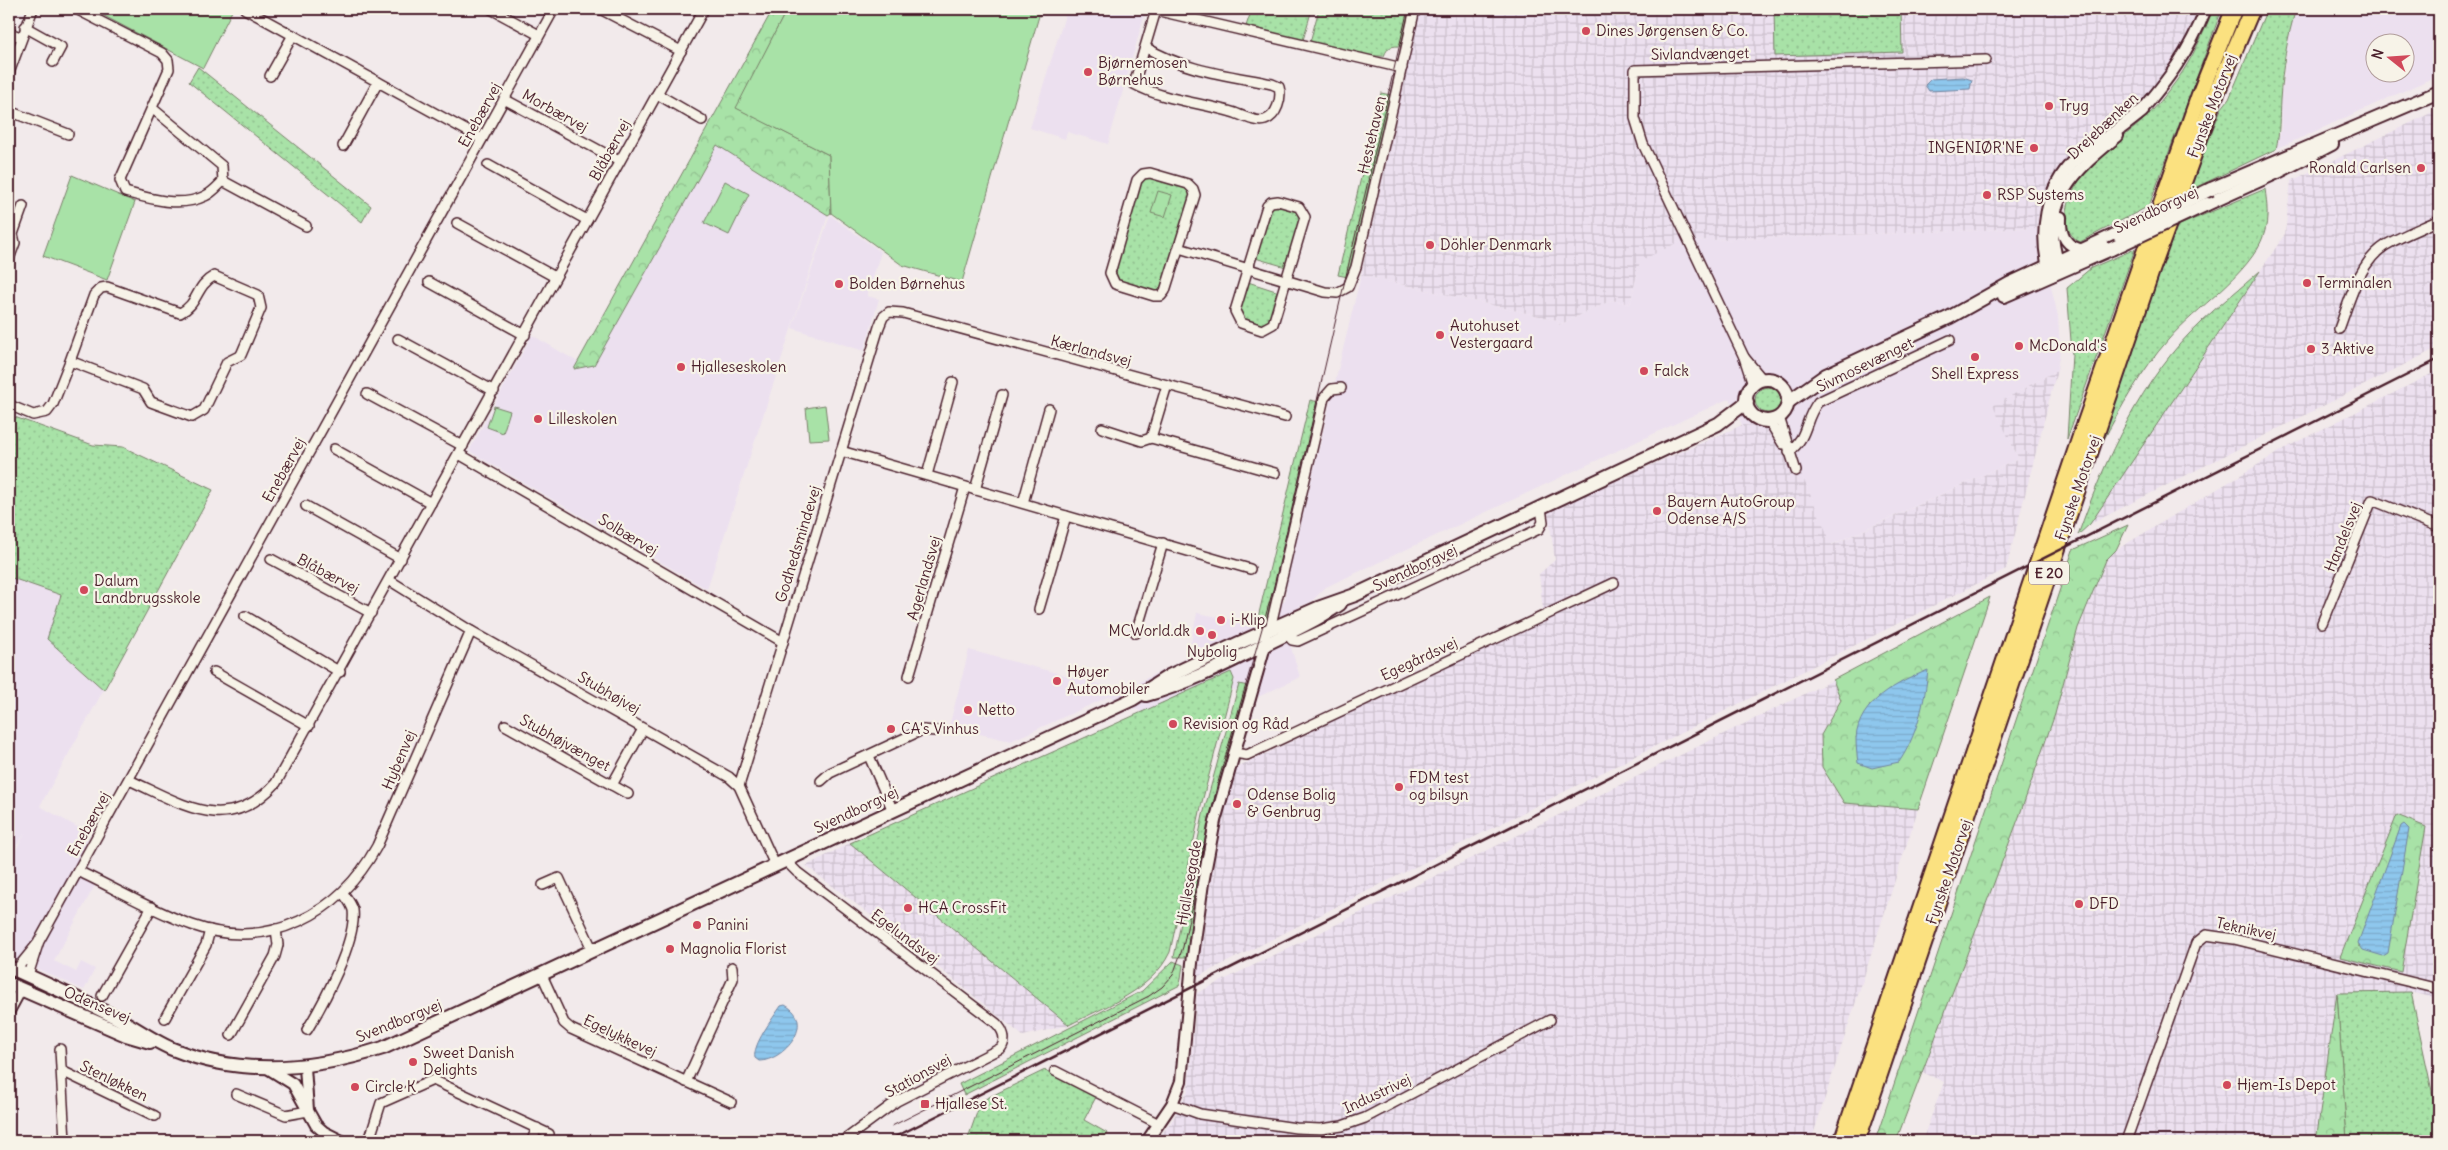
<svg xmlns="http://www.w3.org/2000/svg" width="2448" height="1150" viewBox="0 0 2448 1150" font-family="Delius,sans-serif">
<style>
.built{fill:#ece0ef;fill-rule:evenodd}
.industrial{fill:url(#industrial-grid)}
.grass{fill:url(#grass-dots);stroke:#798069}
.forest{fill:url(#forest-crowns);stroke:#798069;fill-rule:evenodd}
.green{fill:#a8e2a7;stroke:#798069}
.water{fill:url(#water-rules);stroke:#73849f}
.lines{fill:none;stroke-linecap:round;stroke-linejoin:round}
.minor-casing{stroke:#4a1f2b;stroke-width:12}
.tertiary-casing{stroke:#4a1f2b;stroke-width:14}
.secondary-casing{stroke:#4a1f2b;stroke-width:16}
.motorway-casing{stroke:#4a1f2b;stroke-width:19}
.minor{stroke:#f7f3e8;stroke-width:9}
.tertiary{stroke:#f7f3e8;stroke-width:10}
.secondary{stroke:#f7f3e8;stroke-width:12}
.motorway{stroke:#fbe180;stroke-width:15}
.tram{stroke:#4a1f2b;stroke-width:1}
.rail{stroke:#4a1f2b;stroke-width:2.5}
.secondary-bridge-casing{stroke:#4a1f2b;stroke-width:16;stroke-linecap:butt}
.secondary-bridge{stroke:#f7f3e8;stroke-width:12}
.poi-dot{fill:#d1495b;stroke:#f7f3e8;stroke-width:2}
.labels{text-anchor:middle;stroke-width:4.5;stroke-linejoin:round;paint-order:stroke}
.shield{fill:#f7f3e8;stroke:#7e5f64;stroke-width:1}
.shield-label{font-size:14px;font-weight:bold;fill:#4a1f2b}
.poi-label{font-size:15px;fill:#4a1f2b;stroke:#f7f3e8;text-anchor:start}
.street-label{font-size:15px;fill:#4a1f2b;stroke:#f7f3e8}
</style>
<defs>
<pattern id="industrial-grid" width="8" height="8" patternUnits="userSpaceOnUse" patternTransform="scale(1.25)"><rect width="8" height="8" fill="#ece0ef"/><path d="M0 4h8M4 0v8" fill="none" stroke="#ccc0cd"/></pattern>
<pattern id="grass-dots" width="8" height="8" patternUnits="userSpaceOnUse" patternTransform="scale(1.25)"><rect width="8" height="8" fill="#a8e2a7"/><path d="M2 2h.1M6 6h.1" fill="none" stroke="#92c190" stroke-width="1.8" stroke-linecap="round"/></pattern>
<pattern id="forest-crowns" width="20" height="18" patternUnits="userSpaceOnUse" patternTransform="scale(1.25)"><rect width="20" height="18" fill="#a8e2a7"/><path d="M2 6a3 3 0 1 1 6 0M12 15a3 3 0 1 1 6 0" fill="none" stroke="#92c190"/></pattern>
<pattern id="water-rules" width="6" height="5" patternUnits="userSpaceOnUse" patternTransform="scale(1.25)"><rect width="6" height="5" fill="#8ec7ed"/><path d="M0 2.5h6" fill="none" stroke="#7caacb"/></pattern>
</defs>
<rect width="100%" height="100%" fill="#f2eaeb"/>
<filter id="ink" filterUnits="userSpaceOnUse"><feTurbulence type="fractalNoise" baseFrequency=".02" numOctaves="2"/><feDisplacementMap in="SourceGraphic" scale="10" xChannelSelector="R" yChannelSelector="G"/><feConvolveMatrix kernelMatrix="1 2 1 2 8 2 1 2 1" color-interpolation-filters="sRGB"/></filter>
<g filter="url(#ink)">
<g class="built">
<path d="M1067,9h44l33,7 -36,128 -41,-12 -2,7 -35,-11z"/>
<path d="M2296,9h143v66l-163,74 5,-21 -1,-28 10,-71zM2376,42h30v30h-30z"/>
<path d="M717,144l111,71 -121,374 -238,-138 63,-116 46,27 -4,7 20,-5z"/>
<path d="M830,215l51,37 -14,44 12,3 -15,52 -72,-23z"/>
<path d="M2037,228l21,88 2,34 -3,20 -63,36 25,53 -188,86 -50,-118 -39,-2 -12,-27 -404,189 -15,15 -12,5 -10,34 11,36 -42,20 -27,-8 -15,61 -106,-54 -99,45 -62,-14 20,-77 153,40 66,-32 9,-45 54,10 34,-22 2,-21 74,-305 196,45 2,5 53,-25 18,4 10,-44 41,-19z"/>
<path d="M9,415l84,30 30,2 90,43 -173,316 48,27 -7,44 14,8 -41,76 22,11 5,-10 14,7 -11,21 -75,-34v-93l16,-30 -16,24z"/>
</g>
<g class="industrial">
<path d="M1420,9h781l-10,25 -26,45 -57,55 -45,29 -23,42 -3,23 -356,13 -41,20 -10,43 -18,-4 -53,25 -2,-5 -196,-45z"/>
<path d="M2439,109v238l-349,177 195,-290 6,-53z"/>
<path d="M2057,370l-51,199 -809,408 16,-111 18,-87 8,-12 305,-149 -5,-44 16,-14 -7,-49 194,-86 39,2 51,118 187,-86 -26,-53z"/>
<path d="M2439,370v629l-28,-7 -74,1 -21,148h-394l22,-59 -22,-10 97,-255 36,-103 23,-86 28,-68 10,-10 173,-104z"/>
<path d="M1833,680l8,19 -20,36 1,32 22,35 74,7 -107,332h-654l16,-22 15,-29 9,-97z"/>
<path d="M850,843l219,182 -46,11 -106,-86 -111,-84z"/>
</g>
<g class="grass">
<path d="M1252,9h60l-9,31 -57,-14z"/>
<path d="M1319,9h92l-9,37c-10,0 -14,0 -18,10h-11l-63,-14z"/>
<path d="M1774,9h127l1,43 -127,4z"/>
<path d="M2213,9h9l-73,197 -69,36c-29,-16 -5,-61 12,-79 14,-16 34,-27 50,-42 13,-12 24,-26 35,-41 15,-21 27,-47 36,-71z"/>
<path d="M2267,9h29c-9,28 -14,61 -16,91 -1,18 0,31 -4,49l-88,42 33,-82 8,-10z"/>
<path d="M198,67l173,139 -9,16 -173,-140z"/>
<path d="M1381,93l10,2 -43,182 -10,-2z"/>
<path d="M1148,177l39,11 4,8 -14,44 -5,6 1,8 -11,34 -3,4 -41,-11 -5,-7 29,-94z"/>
<path d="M2265,189c2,15 4,30 -1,45 -13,40 -69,74 -96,106 -27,31 -47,67 -66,103l73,-216z"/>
<path d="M1277,205l21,6 3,7 -15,49 -31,-9 16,-50z"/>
<path d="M2135,249l-68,190 5,-85 -5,-66 24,-20z"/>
<path d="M2260,271l-170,253 -12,11c27,-76 64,-158 124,-214 18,-17 39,-33 58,-50z"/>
<path d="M1248,282l31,10 -9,29 -7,4 -21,-7 -3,-6z"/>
<circle cx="1768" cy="400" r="13"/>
<path d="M1310,400l9,2 -48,210 -4,8 -12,10z"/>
<path d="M9,415l84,30 30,2 90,43 -109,200 -57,-51 14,-44 -52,-18z"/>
<path d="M1231,672l3,7 -32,123 -32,150c-18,39 -65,54 -101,73l-219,-182z"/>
<path d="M1239,684l9,2 -35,128 -26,141 -1,2h-12l29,-142z"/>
<path d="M1173,961l10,4 -3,20 -216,110 -5,-11 183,-93z"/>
<path d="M2411,992l28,132v17h-92l-10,-148z"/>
<path d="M1045,1070l51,27 -12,23 23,13 -5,8h-135l14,-40z"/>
</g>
<g class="forest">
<path d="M773,9h14l-50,99 92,47 2,58 -3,2 -111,-70 -123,220 -20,4z"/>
<path d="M2128,525l-12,25 -10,10 -28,68 -23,86 -36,103 -123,324h-21l198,-591z"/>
<path d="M1990,597l-72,212 -74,-6 -22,-36 -1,-32 20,-35 -8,-20zM1902,682l-3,80 -43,-24 14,-33z"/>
<path d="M2397,815l29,12 -25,145 -61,-15zM2404,825l-45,122v-4l42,-116z"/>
<path d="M2337,993l10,148h-31z"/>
</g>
<g class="green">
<path d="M91,9h142l-30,59z"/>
<path d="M787,9h254l-79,273 -60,-17 -71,-52 -2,-58 -93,-47z"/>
<path d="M72,175l63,27 -28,78 -64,-24z"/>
<path d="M725,181l24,13 -20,41 -25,-12z"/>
<path d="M1158,191l14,4 -7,22 -14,-4z"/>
<path d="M825,405l4,34 -20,1 -3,-32z"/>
<path d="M494,406l16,5 -7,22 -16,-6z"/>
</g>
<g class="water">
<path d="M1963,77l9,3 -2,9 -41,2 -4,-6 6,-6z"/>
<path d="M1928,670c-3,31 -11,66 -29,92l-27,6 -14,-5c-1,-8 -2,-16 -2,-24 2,-38 42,-56 72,-69z"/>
<path d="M2404,824l5,5 -21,124 -5,3 -20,-6 -5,-7 43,-117z"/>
<path d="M785,1005c32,17 -1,56 -26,56l-4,-3c-3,-13 18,-40 26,-52z"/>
</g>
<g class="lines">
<g class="minor-casing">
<g id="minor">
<path d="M76,9l86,44 6,7 1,9 -49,111 5,12c25,7 56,16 80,4 7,-3 13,-10 18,-15l-1,-15 -70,-58"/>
<path d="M245,9l237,130"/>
<path d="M491,9l48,26"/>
<path d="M600,9l81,42"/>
<path d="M1151,9l251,59"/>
<path d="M25,27l36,20 -8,15"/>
<path d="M9,33l12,4"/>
<path d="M1145,47c40,24 82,28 127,37l7,3c3,11 -2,29 -14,33 -8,3 -22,-4 -30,-7 -32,-10 -72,-13 -101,-29l22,-74"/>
<path d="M9,73l24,-64"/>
<path d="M270,76l23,-41"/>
<path d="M657,94l45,26"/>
<path d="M504,99l115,62"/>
<path d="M9,111l59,23"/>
<path d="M343,146l35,-64"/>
<path d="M488,165l99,55"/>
<path d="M1150,173l38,11 5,5 2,6 -30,96 -4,5h-7l-39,-12 -5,-11 27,-93 6,-6z"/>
<path d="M223,181l83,45"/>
<path d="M1278,201l21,6 6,10 -32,107 -11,6 -21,-7 -6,-12 32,-105 4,-4z"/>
<path d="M457,223l98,54"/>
<path d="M1179,248l146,44 12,1 11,-6 8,-20 59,-258"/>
<path d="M9,259l6,-16 -2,-9 10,-28"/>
<path d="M429,282l96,53"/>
<path d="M2339,329c11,-29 20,-67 47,-84 17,-10 36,-17 53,-25"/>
<path d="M398,339l96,52"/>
<path d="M1744,357l19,23"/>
<path d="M1167,385l-16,53 124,35"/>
<path d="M1753,385l-9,-28 -101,-213 -8,-26v-48l351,-10"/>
<path d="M367,394l96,52"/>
<path d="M9,405l24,10 14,-3 6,-8 17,-43 73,28 8,13 41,15 12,-7 23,-48 14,-7 20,-47 -3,-13 -44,-19c-19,10 -15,28 -34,37l-73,-26 -6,1 -7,7 -24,66"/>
<path d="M1779,417l17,54"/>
<path d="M1769,421l14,23"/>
<path d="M1102,428l40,13 9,-3"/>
<path d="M334,449l97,54"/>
<path d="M841,451l409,118"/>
<path d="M1789,452c21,-18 14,-30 29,-50l132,-62"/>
<path d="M459,454l324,188"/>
<path d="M927,475l26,-93"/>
<path d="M975,490l27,-95"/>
<path d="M1023,503l26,-94"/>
<path d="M306,506l95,53"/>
<path d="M271,559l100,54"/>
<path d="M389,580l82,51 258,146 10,9 36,79"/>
<path d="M1039,609l27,-93"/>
<path d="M245,616l95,56"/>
<path d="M2322,623l50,-123 67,27"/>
<path d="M1270,629l54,-231 8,-9 9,-1"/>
<path d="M1136,633l27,-90"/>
<path d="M1287,634l5,6 6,1 241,-112 4,-7 -2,-14"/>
<path d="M214,672l95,54"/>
<path d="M909,676l56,-189"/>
<path d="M505,725l123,69"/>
<path d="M1234,753l13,2 367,-172"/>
<path d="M869,756l24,55"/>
<path d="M129,780c54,24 98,57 147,3l428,-774"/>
<path d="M821,781l9,-8 92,-43 14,1"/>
<path d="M612,785l31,-56"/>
<path d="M739,786l140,-459 4,-10 6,-5 14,1 382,104"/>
<path d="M785,860l12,12 199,151c7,7 11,16 5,25l-104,53 -54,40"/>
<path d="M78,871c38,18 75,40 114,54 76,27 148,-11 185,-79l94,-215"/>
<path d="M543,885l16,-7 34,73"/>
<path d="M16,970l22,-27 516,-934"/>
<path d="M28,975l10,-31"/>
<path d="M542,975l22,48 7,6 160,73"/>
<path d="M102,996l50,-89"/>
<path d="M165,1018l41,-73 4,-15"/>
<path d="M307,1030c16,-26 50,-90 46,-120 -2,-7 -6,-11 -10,-17"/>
<path d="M231,1035l44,-79 3,-11 -2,-16"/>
<path d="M60,1049l5,92"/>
<path d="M62,1071l93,45"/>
<path d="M1055,1071l104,53"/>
<path d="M686,1082l47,-103 -1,-12"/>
<path d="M236,1094l50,21 22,-4"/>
<path d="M1172,1104l28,10 96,14 25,1 21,-3 23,-8 185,-98"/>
<path d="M532,1140l5,-12"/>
<path d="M369,1141l12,-38 52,-23 116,54"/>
<path d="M2126,1141l70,-198 10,-8 28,4 205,50"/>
</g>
</g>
<g class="tertiary-casing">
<g id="tertiary">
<path d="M2138,115c30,-35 51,-63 68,-106"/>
<path d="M2061,217c-1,18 4,30 23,33"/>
<path d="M2056,266l2,-5c-19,-59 19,-92 60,-125"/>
<path d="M9,1011l12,-22"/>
<path d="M305,1067l3,43"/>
<path d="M269,1069l24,15 23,41 8,7 18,9"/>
<path d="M1147,1141l25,-37 9,-23 11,-118 11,-80 12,-62 52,-182"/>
</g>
</g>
<g class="secondary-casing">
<g id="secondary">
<path d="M2211,189l228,-97"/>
<path d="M2207,204l73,-33 52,-27"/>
<path d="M2051,275c-12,-41 -6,-86 26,-117 10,-10 23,-16 35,-24 10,-7 20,-15 30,-23"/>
<path d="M2004,296l107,-47"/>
<circle cx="1767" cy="400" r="21"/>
<path d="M1788,402l38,-27 124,-58 59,-33 108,-50"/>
<path d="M1146,695c39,-11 74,-28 110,-46 29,-14 58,-27 84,-45"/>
<path d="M9,967c35,16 71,32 106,50 20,10 39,25 60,33 68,27 139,20 208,-2l750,-349 36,-23 70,-33 79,-35 37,-13 363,-171 29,-22"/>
<path d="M9,984l117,51 24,7"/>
</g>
</g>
<g class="motorway-casing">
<g id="motorway">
<path d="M1842,1141l239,-706 118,-339 35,-87"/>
<path d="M1857,1141l295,-872 61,-168 39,-92"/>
</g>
</g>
<use href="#minor" class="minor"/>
<use href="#tertiary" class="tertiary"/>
<use href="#secondary" class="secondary"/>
<use href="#motorway" class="motorway"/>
<path class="tram" d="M892,1126l257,-130 13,-9 11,-12 10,-28 34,-161 56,-196 135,-581"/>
<path class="rail" d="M887,1141l1552,-782"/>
<g class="secondary-bridge-casing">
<g id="secondary-bridge">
<path d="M2117,234l94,-45"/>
<path d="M2111,249l96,-45"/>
</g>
</g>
<use href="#secondary-bridge" class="secondary-bridge"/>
</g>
</g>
<g class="poi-dot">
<circle cx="1586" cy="31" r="5"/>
<circle cx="1088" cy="72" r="5"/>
<circle cx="2049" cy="106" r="5"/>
<circle cx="2034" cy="148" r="5"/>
<circle cx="2421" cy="168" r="5"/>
<circle cx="1987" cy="195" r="5"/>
<circle cx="1430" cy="245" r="5"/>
<circle cx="2307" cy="283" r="5"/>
<circle cx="839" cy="284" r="5"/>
<circle cx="1440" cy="335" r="5"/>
<circle cx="2019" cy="346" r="5"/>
<circle cx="2311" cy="349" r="5"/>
<circle cx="1975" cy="357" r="5"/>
<circle cx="681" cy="367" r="5"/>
<circle cx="1644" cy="371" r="5"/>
<circle cx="538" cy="419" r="5"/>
<circle cx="1657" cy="511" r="5"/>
<circle cx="84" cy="590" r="5"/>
<circle cx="1221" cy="620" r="5"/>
<circle cx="1200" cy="631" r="5"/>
<circle cx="1212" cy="635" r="5"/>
<circle cx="1057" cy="681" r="5"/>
<circle cx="968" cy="710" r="5"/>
<circle cx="1173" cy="724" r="5"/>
<circle cx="891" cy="729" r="5"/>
<circle cx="1399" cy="787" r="5"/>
<circle cx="1237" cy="804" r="5"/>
<circle cx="2079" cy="904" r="5"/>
<circle cx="908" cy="908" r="5"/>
<circle cx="697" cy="925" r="5"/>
<circle cx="670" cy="949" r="5"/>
<circle cx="413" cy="1062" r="5"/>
<circle cx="2227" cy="1085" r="5"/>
<circle cx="355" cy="1087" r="5"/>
<rect x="920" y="1099" width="10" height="10" rx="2.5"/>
</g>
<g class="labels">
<rect class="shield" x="2029" y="561.5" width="40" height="23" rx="4"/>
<g class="shield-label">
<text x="2049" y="578">E 20</text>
</g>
<g class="poi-label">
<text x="1596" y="36">Dines Jørgensen &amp; Co.</text>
<text x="1098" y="68">Bjørnemosen<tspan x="1098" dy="17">Børnehus</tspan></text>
<text x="2059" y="111">Tryg</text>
<text x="2024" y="153" text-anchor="end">INGENIØR'NE</text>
<text x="2411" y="173" text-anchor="end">Ronald Carlsen</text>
<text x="1997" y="200">RSP Systems</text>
<text x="1440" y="250">Döhler Denmark</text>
<text x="2317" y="288">Terminalen</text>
<text x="849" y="289">Bolden Børnehus</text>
<text x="1450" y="331">Autohuset<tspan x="1450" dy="17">Vestergaard</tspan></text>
<text x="2029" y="351">McDonald's</text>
<text x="2321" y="354">3 Aktive</text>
<text x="691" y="372">Hjalleseskolen</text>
<text x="1654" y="376">Falck</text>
<text x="1975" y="379" text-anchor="middle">Shell Express</text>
<text x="548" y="424">Lilleskolen</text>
<text x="1667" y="507">Bayern AutoGroup<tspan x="1667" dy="17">Odense A/S</tspan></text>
<text x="94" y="586">Dalum<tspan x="94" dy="17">Landbrugsskole</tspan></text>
<text x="1231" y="625">i-Klip</text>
<text x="1190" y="636" text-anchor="end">MCWorld.dk</text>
<text x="1212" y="657" text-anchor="middle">Nybolig</text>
<text x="1067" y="677">Høyer<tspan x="1067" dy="17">Automobiler</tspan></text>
<text x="978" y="715">Netto</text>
<text x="1183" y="729">Revision og Råd</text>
<text x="901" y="734">CA's Vinhus</text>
<text x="1409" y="783">FDM test<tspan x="1409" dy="17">og bilsyn</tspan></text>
<text x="1247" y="800">Odense Bolig<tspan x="1247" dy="17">&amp; Genbrug</tspan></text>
<text x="2089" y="909">DFD</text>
<text x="918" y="913">HCA CrossFit</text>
<text x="707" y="930">Panini</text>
<text x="680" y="954">Magnolia Florist</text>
<text x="423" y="1058">Sweet Danish<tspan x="423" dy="17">Delights</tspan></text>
<text x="2237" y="1090">Hjem-Is Depot</text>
<text x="365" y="1092">Circle K</text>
<text x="935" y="1109">Hjallese St.</text>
</g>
<g class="street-label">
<text transform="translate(1700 54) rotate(-1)" y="5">Sivlandvænget</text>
<text transform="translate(2212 106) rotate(-69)" y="5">Fynske Motorvej</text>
<text transform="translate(555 111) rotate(29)" y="5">Morbærvej</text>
<text transform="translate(480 115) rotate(-61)" y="5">Enebærvej</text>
<text transform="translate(2103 126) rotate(-43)" y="5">Drejebænken</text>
<text transform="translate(1372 135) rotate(-77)" y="5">Hestehaven</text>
<text transform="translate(610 150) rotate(-61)" y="5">Blåbærvej</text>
<text transform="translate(2156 210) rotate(-25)" y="5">Svendborgvej</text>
<text transform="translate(1091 351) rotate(15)" y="5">Kærlandsvej</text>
<text transform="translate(1865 365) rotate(-26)" y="5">Sivmosevænget</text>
<text transform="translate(284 470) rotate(-61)" y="5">Enebærvej</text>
<text transform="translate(2078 488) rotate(-71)" y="5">Fynske Motorvej</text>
<text transform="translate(628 535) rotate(31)" y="5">Solbærvej</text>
<text transform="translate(2343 537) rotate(-68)" y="5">Handelsvej</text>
<text transform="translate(798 544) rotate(-73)" y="5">Godhedsmindevej</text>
<text transform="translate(1415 568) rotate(-25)" y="5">Svendborgvej</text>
<text transform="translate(328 574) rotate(28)" y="5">Blåbærvej</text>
<text transform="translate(924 578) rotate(-74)" y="5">Agerlandsvej</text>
<text transform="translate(1419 659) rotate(-25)" y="5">Egegårdsvej</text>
<text transform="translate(609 693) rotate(30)" y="5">Stubhøjvej</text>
<text transform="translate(565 743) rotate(29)" y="5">Stubhøjvænget</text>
<text transform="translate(399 760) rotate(-67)" y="5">Hybenvej</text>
<text transform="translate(856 810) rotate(-25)" y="5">Svendborgvej</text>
<text transform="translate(89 824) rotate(-61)" y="5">Enebærvej</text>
<text transform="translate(1949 872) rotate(-71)" y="5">Fynske Motorvej</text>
<text transform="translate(1189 883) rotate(-80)" y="5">Hjallesegade</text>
<text transform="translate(2246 929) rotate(12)" y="5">Teknikvej</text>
<text transform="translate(905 937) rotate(37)" y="5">Egelundsvej</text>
<text transform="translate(97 1005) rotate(23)" y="5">Odensevej</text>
<text transform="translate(399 1021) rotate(-22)" y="5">Svendborgvej</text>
<text transform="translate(620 1036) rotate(25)" y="5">Egelykkevej</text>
<text transform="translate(918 1076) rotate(-29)" y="5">Stationsvej</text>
<text transform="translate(114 1081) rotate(26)" y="5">Stenløkken</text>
<text transform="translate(1377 1094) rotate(-25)" y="5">Industrivej</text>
</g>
</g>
<rect width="2448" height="1150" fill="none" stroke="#f7f3e8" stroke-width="30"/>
<rect x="15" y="15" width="2418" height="1120" fill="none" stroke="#4a1f2b" stroke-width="2" filter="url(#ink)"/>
<g transform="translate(2390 58) rotate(287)"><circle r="24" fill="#f7f3e8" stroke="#b29e9c"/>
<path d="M0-4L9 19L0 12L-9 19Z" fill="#d1495b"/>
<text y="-8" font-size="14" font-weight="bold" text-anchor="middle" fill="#4a1f2b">N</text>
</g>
</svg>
